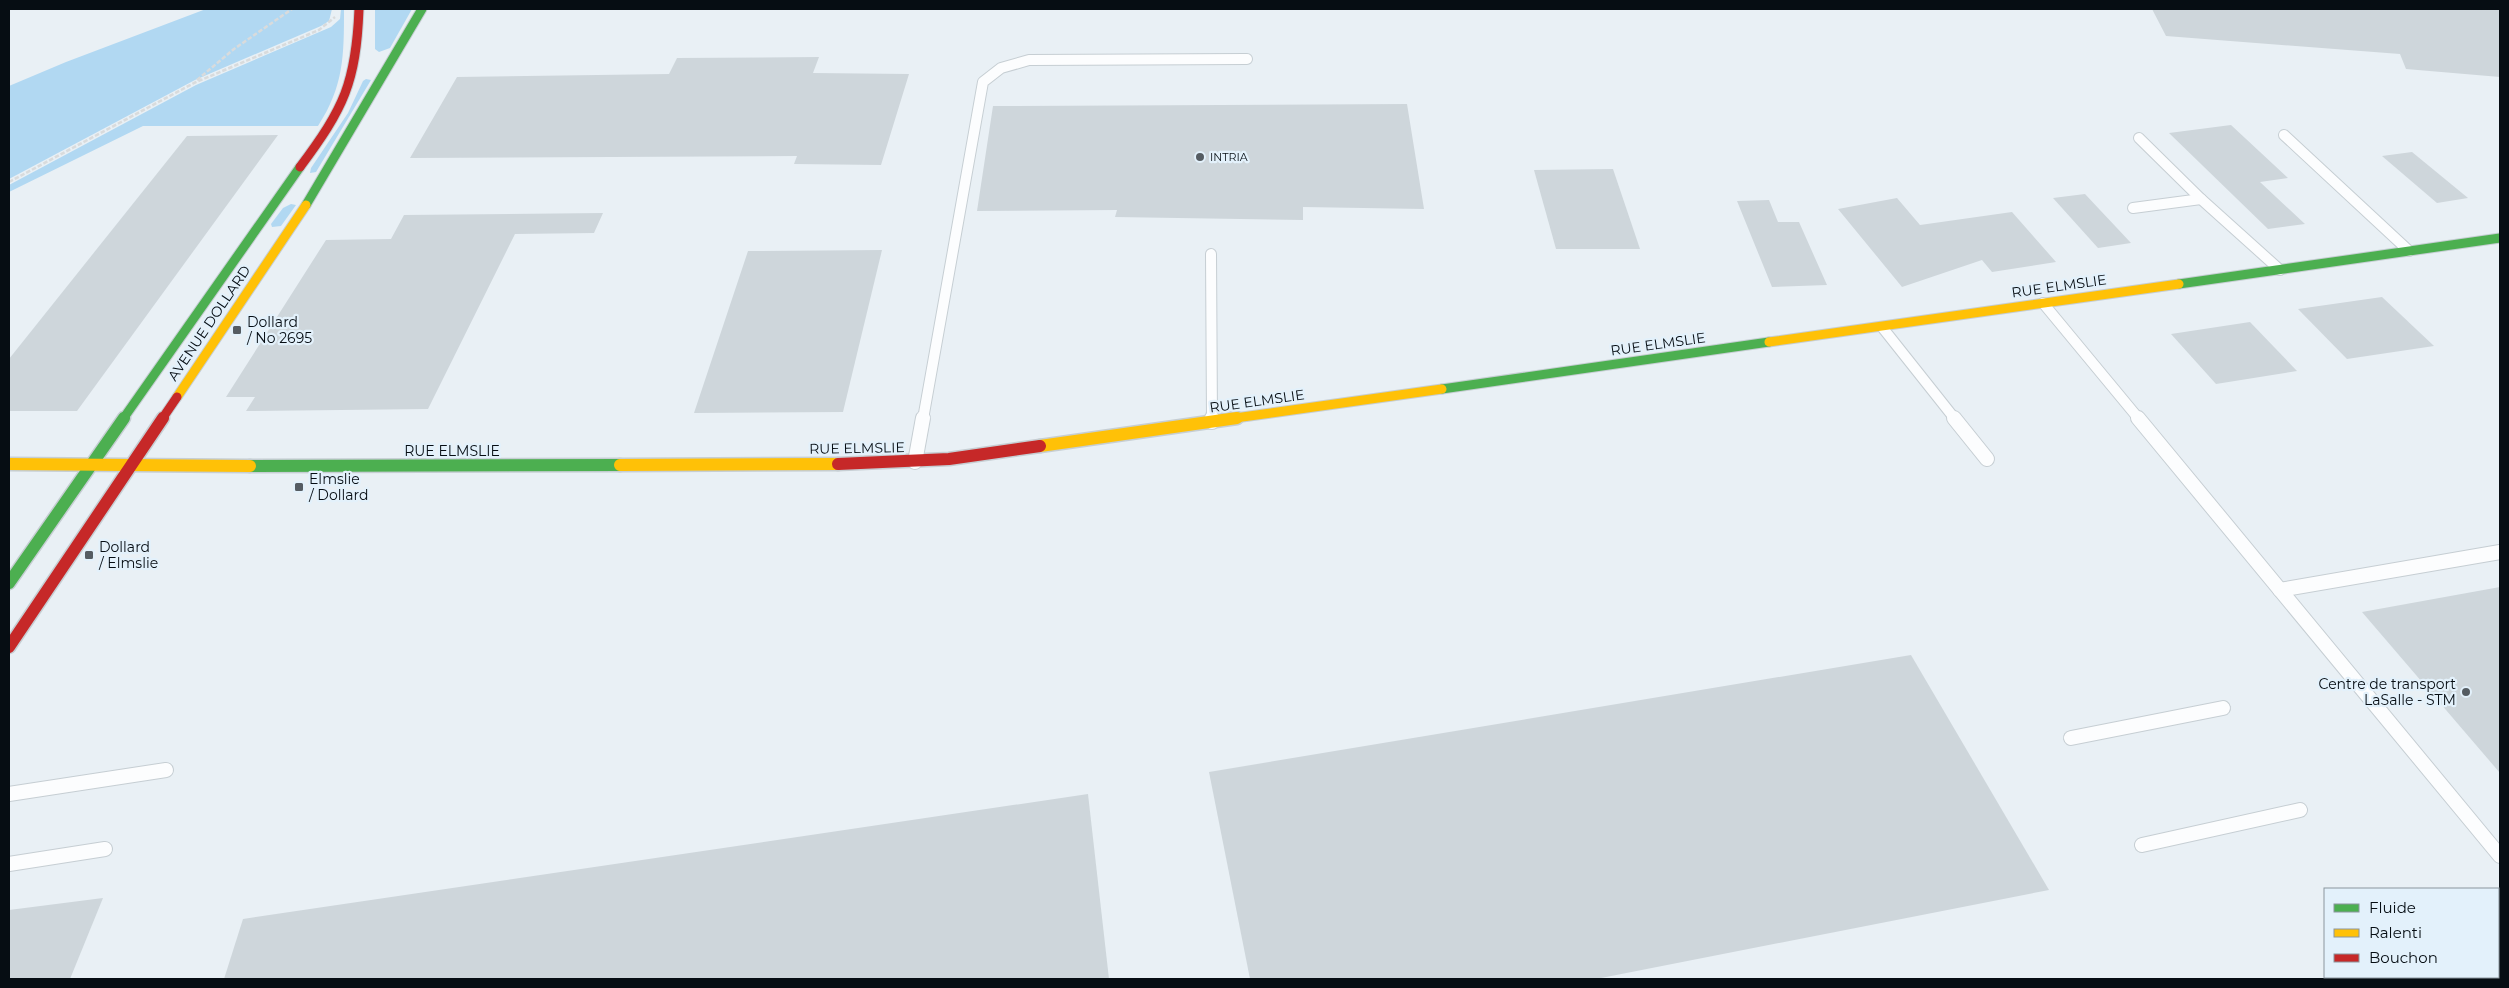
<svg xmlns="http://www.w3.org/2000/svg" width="2509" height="988" viewBox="0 0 2509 988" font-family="Montserrat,sans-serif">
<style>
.green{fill:#b1d8f2}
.building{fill:#ced6db}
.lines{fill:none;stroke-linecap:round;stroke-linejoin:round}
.lane-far1-casing{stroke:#c6ced3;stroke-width:12}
.lane-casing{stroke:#c6ced3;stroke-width:16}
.fast-far1-casing{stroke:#c6ced3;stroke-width:11}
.fast-casing{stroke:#c6ced3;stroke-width:15}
.slow-far1-casing{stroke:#c6ced3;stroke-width:11}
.slow-casing{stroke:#c6ced3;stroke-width:15}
.jam-far1-casing{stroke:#c6ced3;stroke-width:11}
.jam-casing{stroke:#c6ced3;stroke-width:15}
.path{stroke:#d9dbdc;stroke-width:2.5;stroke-dasharray:4.5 2;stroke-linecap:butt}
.lane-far1{stroke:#fcfdfe;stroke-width:10}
.lane{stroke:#fcfdfe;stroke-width:14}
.fast-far1{stroke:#4caf50;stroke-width:9}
.fast{stroke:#4caf50;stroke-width:12}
.slow-far1{stroke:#ffc107;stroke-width:9}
.slow{stroke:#ffc107;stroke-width:12}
.jam-far1{stroke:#c62828;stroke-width:9}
.jam{stroke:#c62828;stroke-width:12}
.poi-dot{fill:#555c62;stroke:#e3f1fb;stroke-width:2}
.labels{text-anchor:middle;stroke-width:4.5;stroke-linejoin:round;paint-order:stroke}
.far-poi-label{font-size:11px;fill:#060d13;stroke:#e3f1fb;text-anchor:start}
.street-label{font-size:14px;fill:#060d13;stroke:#e3f1fb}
.poi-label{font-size:14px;fill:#060d13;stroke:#e3f1fb;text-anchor:start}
</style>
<rect width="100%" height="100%" fill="#e9f0f5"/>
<g class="green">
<path d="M206,9h126l-3,12 -8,5 -126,54 -186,99v-93l57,-24z"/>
<path d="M341,9h3c0,46 0,77 -26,117h-175l-134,66v-7l187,-100 135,-58 9,-8z"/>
<path d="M375,9h37l-22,39 -11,4 -4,-3z"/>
<path d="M366,79l5,1 -55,92 -6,1 1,-5 37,-55 15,-32z"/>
<path d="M291,204l5,1 -15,21 -9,1 -1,-3 12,-16z"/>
</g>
<g class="building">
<path d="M2152,9h348v68l-94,-8 -6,-15 -234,-18z"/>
<path d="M819,57l-6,16 96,1 -28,91 -87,-1 3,-8 -387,2 47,-81 212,-3 8,-16z"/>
<path d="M1407,104l17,105 -121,-2v13l-188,-3 2,-7 -140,1 16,-105z"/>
<path d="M2231,125l57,53 -28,4 45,42 -37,5 -99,-96z"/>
<path d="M278,135l-201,276h-68v-52l178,-223z"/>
<path d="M2412,152l56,46 -31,5 -55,-47z"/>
<path d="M1613,169l27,80h-84l-22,-79z"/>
<path d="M2085,194l46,49 -33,5 -45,-50z"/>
<path d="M1897,198l23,27 92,-13 44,50 -64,10 -10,-12 -80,27 -64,-78z"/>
<path d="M1769,200l9,22h21l28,63 -55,2 -35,-86z"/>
<path d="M603,213l-9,20 -79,1 -87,175 -182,2 9,-14h-29l100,-157 65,-1 13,-24z"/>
<path d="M882,250l-39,162 -149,1 54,-162z"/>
<path d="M2382,297l52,49 -87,13 -49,-50z"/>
<path d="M2250,322l47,49 -81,13 -45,-50z"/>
<path d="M2500,587v186l-138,-161z"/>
<path d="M1911,655l138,235 -453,89h-346l-41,-207z"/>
<path d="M1088,794l21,185h-885l19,-60z"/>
<path d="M103,898l-33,81h-61v-69z"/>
</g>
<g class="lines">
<g class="lane-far1-casing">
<g id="lane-far1">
<path d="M2284,135l125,116"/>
<path d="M2139,138l62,61 79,71"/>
<path d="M2133,208l68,-9"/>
<path d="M1211,254l1,165"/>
<path d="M2043,303l96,116"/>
<path d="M1882,327l73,92"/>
<path d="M923,419l60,-337 18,-14 28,-8 218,-1"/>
</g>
</g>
<g class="lane-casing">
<g id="lane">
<path d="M1212,418v4"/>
<path d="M1954,418l33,41"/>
<path d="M2138,418l362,438"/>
<path d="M915,462l8,-44"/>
<path d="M2280,590l220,-38"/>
<path d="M2071,738l152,-30"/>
<path d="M9,794l157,-24"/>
<path d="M2142,845l158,-35"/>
<path d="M9,864l96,-15"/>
<path d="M2377,977l2,2"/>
</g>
</g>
<g class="fast-far1-casing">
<g id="fast-far1">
<path d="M306,205l116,-196"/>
<path d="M2179,284l321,-46"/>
<path d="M1442,389l327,-47"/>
<path d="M123,419l177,-252"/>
</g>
</g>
<g class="fast-casing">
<g id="fast">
<path d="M250,466l370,-1"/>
<path d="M9,583l115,-165"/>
</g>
</g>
<g class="slow-far1-casing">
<g id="slow-far1">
<path d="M1769,342l410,-58"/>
<path d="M177,397l129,-192"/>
<path d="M1228,419l214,-30"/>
</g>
</g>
<g class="slow-casing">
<g id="slow">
<path d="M1040,446l197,-28"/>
<path d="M9,464l241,2"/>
<path d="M620,465l218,-1"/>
</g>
</g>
<g class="jam-far1-casing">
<g id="jam-far1">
<path d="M300,167c44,-59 56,-84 59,-158"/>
<path d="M162,419l15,-22"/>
</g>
</g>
<g class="jam-casing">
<g id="jam">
<path d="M838,464l111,-5 91,-13"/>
<path d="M9,647l154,-229"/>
</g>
</g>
<g class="path">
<path d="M197,80l37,-31 58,-40"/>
<path d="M9,182l185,-99 125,-53 16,-13"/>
</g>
<use href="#lane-far1" class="lane-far1"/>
<use href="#lane" class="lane"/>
<use href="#fast-far1" class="fast-far1"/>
<use href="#fast" class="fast"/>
<use href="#slow-far1" class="slow-far1"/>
<use href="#slow" class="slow"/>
<use href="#jam-far1" class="jam-far1"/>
<use href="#jam" class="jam"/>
</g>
<g class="poi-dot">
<circle cx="1200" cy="157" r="5"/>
<rect x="232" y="325" width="10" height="10" rx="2.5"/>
<rect x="294" y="482" width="10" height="10" rx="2.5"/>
<rect x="84" y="550" width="10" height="10" rx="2.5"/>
<circle cx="2466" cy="692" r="5"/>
</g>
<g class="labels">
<g class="far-poi-label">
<text x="1210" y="161">INTRIA</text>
</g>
<g class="street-label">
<text transform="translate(2059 286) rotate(-8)" y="5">RUE ELMSLIE</text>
<text transform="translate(209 323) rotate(-56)" y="5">AVENUE DOLLARD</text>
<text transform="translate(1658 344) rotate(-8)" y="5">RUE ELMSLIE</text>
<text transform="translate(1257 401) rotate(-8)" y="5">RUE ELMSLIE</text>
<text transform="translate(857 448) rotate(-1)" y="5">RUE ELMSLIE</text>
<text x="452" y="456">RUE ELMSLIE</text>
</g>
<g class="poi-label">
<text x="247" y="327">Dollard<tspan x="247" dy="16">/ No 2695</tspan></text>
<text x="309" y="484">Elmslie<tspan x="309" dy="16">/ Dollard</tspan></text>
<text x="99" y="552">Dollard<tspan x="99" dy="16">/ Elmslie</tspan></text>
<text x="2456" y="689" text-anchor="end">Centre de transport<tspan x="2456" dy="16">LaSalle - STM</tspan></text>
</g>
</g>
<rect width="2509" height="988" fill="none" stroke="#060d13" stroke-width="20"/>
<rect x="2324" y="888" width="175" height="90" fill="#e3f1fb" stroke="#8b969e"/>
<rect x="2334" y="904" width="25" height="8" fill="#4caf50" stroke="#8b969e"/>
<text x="2369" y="913" font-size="15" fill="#060d13">Fluide</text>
<rect x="2334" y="929" width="25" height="8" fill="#ffc107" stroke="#8b969e"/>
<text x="2369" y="938" font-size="15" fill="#060d13">Ralenti</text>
<rect x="2334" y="954" width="25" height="8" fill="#c62828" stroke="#8b969e"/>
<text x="2369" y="963" font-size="15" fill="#060d13">Bouchon</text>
</svg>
